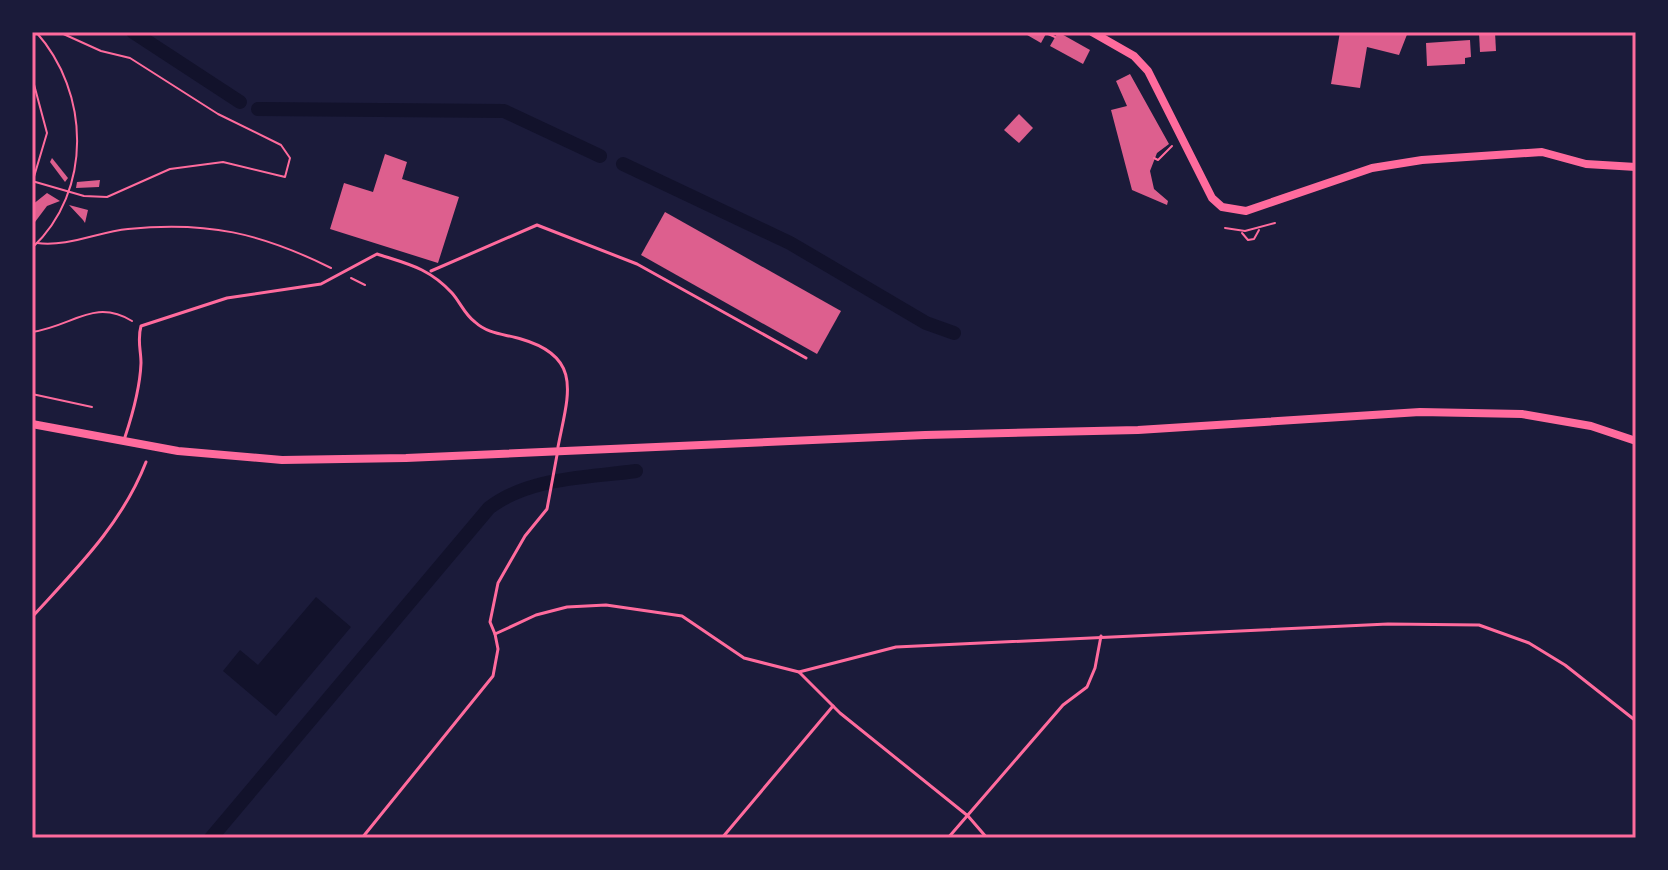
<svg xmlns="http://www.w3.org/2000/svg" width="1668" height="870" viewBox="0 0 1668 870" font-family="Cabin,sans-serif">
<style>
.water{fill:#12122b}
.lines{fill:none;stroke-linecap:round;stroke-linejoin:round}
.canal{stroke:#12122b;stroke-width:14}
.building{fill:#dd5f8e}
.path{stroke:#ff6b9d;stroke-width:2}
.service{stroke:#ff6b9d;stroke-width:3}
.tertiary{stroke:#ff6b9d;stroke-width:8}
.neatline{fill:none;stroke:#ff6b9d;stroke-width:3}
</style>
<rect width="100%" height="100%" fill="#1b1b3a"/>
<path class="water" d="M316,597l35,30 -75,89 -53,-45 17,-21 18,15z"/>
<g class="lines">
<g class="canal">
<path d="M133,32l107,70"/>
<path d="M258,109l246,2 96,45"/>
<path d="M623,164l167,79 136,80 28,10"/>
<path d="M211,838l278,-330c40,-31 97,-30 147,-37"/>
</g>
</g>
<g class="building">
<path d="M1022,32h25l-6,11z"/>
<path d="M1058,32l32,18 -7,14 -33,-18z"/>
<path d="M1340,32h68l-9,23 -32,-8 -7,41 -29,-4z"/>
<path d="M1479,32h16l1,19 -16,1z"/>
<path d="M1470,40l1,17 -6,1v6l-38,2 -1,-23z"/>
<path d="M1130,74l39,70 -12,9 -7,18 4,18 14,12 -1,4 -35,-15 -21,-80 16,-4 -11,-25z"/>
<path d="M1019,114l14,14 -14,15 -15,-13z"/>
<path d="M385,154l22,8 -5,17 57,18 -21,66 -108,-34 14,-46 29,9z"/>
<path d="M52,158l16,20 -3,4 -15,-20z"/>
<path d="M100,180l-1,7 -23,1 1,-6z"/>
<path d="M47,193l13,8 -13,5 -15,20v-21z"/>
<path d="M69,205l19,5 -3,13 -2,-3z"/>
<path d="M665,212l176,99 -24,43 -176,-99z"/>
</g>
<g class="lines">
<g class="path">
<path d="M1046,33l9,4"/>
<path d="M32,77l15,56 -14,47"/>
<path d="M1154,158l4,2 14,-14"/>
<path d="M32,181l52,15 23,1 63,-28 53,-7 62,15 5,-19 -9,-13 -63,-31 -88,-56 -29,-7 -42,-19"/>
<path d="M1225,228l20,3 30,-8"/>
<path d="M1242,233l6,7 6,-1 5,-9"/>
<path d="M37,243c31,4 61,-11 91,-14 79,-8 133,4 203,39"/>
<path d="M32,248c61,-57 58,-156 4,-216"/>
<path d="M351,278l14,7"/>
<path d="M32,332c41,-6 62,-34 100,-11"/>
<path d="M32,394l60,13"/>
</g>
<g class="service">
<path d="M431,271l106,-46 100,39 169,94"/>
<path d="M125,437c8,-24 15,-48 16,-74 0,-13 -4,-23 0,-37l86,-28 94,-14 56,-30c31,10 52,14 75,39 8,9 13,22 23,29 13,12 29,12 46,17 63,18 47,56 37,108"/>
<path d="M32,617c44,-48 90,-93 114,-155"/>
<path d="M495,634l-5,-12 8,-39 27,-47 22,-27 10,-54"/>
<path d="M799,672l41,41 128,103 19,22"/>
<path d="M362,838l131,-162 5,-27 -3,-15 41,-19 31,-8 39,-2 76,11 62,42 55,14 97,-25 492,-23 91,1 50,18 36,22 71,56"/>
<path d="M722,838l111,-132"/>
<path d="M948,838l115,-133 24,-18 8,-19 6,-32"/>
<path d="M1635,838l1,-1"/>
</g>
<g class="tertiary">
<path d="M1092,32l42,24 14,15 64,127 10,9 24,4 126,-43 50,-8 120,-8 44,12 50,3"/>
<path d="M32,424l146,27 104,9 124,-2 519,-23 213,-5 282,-18 102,2 69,12 45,15"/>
</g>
</g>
<rect width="1668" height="870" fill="none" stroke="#1b1b3a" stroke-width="68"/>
<rect x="34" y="34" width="1600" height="802" class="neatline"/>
</svg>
